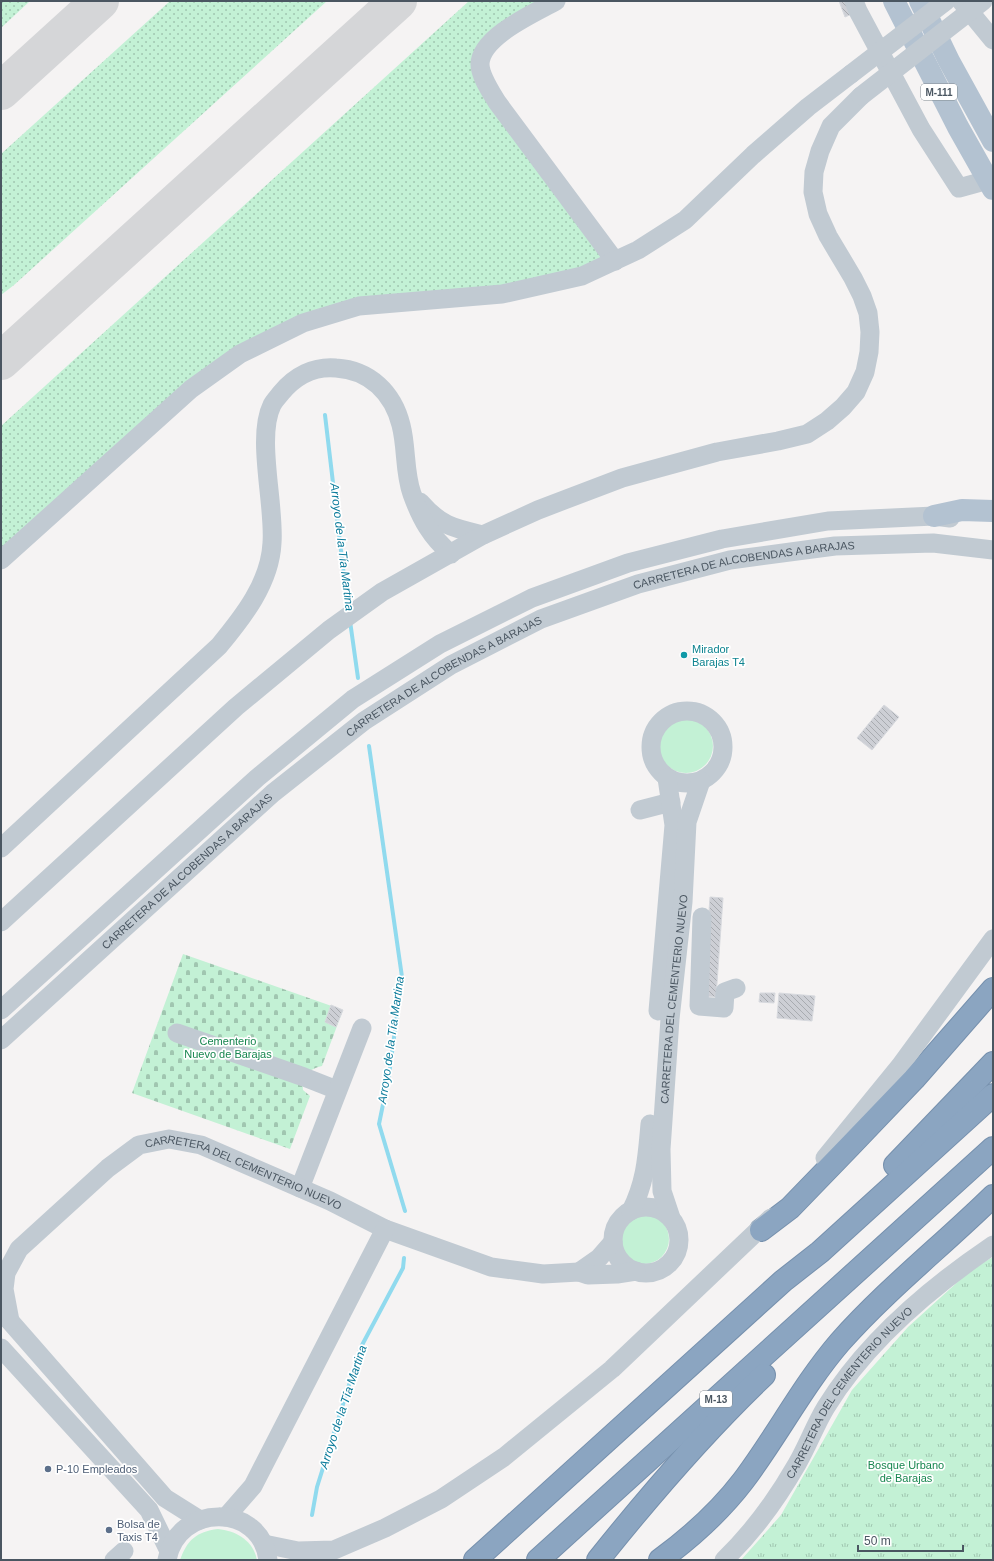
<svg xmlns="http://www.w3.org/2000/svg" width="994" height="1561" viewBox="0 0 994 1561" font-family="Arial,sans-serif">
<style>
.grass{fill:url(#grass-dots)}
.cemetery{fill:url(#cemetery-stones)}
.park{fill:url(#park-tufts)}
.garden{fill:#c3f1d5}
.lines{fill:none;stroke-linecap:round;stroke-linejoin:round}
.stream{stroke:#90daee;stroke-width:4}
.taxiway{stroke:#d5d6d8;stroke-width:38}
.building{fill:url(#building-back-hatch);stroke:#d7d9de}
.highway-casing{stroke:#7690ad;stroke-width:24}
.minor{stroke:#c1cad2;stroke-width:19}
.major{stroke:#b3c2d1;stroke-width:22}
.highway{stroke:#8ba5c1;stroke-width:22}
.minor-bridge{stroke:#c1cad2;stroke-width:19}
.culture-dot{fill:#0f9aa8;stroke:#fff;stroke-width:1.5}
.service-dot{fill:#5c6f8a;stroke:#fff;stroke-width:1.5}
.labels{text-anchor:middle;stroke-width:3.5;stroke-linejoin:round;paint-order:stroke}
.shield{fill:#fff;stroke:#808990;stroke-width:1}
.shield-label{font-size:10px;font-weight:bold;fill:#4a5661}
.street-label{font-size:11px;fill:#4a5661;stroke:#fff}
.culture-label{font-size:11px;fill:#0d838f;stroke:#fff;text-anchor:start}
.park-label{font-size:11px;fill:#17864f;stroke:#fff}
.service-label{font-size:11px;fill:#4e5e75;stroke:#fff;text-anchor:start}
.water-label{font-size:12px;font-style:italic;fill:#0c7c9b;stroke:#fff}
</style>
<defs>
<pattern id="grass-dots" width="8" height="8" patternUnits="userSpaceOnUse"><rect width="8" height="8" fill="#c3f1d5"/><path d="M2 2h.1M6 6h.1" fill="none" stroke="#a0c6b0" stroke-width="1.8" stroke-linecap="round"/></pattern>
<pattern id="cemetery-stones" width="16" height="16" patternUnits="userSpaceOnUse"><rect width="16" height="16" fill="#c3f1d5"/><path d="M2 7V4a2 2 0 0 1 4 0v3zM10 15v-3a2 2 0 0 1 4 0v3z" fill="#a0c6b0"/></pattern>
<pattern id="park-tufts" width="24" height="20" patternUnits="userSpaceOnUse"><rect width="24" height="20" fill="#c3f1d5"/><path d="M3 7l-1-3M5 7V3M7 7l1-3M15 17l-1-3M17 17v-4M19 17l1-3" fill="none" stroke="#a0c6b0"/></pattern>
<pattern id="building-back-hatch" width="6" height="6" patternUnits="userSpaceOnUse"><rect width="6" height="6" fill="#cdcfd5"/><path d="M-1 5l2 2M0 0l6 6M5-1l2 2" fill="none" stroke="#a8abb0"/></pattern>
</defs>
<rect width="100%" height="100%" fill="#f5f3f3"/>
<g class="grass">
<path d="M1,1h29l-29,27z"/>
<path d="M170,1h157l-313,284 -13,10v-141z"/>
<path d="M469,1h87l-55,32 -21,31 135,197 -33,15 -223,30 -119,48 -239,206v-134z"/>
</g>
<path class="cemetery" d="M183,954l160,56 -21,56c-12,2 -21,11 -19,24l7,6 -20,53 -158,-56z"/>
<path class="park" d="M993,1257v303h-252l40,-45 71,-125 56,-63 64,-58z"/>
<g class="garden">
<circle cx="686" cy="746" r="27"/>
<circle cx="644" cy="1239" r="25"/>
<path d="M218,1529c18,2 35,11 39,31h-77c7,-20 16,-28 38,-31z"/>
</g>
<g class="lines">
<g class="stream">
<path d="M325,415l23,195"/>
<path d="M350,621l8,57"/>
<path d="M369,746l33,231 -13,98 -10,49 26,87"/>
<path d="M312,1515l5,-28 44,-140 42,-79 1,-10"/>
</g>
<g class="taxiway">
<path d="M1,91l99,-90"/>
<path d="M1,361l397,-360"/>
</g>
</g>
<g class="building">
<path d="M839,1h8l5,13 -7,3z"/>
<path d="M884,705l15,12 -27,33 -15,-12z"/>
<path d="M710,897l13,1 -7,99 -13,-1z"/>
<path d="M760,993h15l-1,10 -15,-1z"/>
<path d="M779,993l36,3 -3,25 -35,-3z"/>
<path d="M331,1005l12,5 -7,17 -11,-5z"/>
</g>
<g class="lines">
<g class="highway-casing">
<g id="highway">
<path d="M895,1165l98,-102"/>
<path d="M761,1230l29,-22 60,-62 64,-67 79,-90"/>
<path d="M475,1560l308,-279 37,-29 173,-157"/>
<path d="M538,1560l455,-412"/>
<path d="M598,1560c52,-65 106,-128 166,-185"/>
<path d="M660,1560c30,-22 60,-49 83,-79 34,-45 60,-96 97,-139 47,-53 103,-97 153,-146"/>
</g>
</g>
<g class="minor">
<path d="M556,1c-21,12 -75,35 -76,63 0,12 11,28 17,38l118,159"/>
<path d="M854,1l4,10 63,118 38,59 29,-8"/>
<path d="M961,1l32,39"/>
<path d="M420,502c21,24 33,26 63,33"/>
<path d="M1,560l190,-171 49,-35 63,-31 56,-17 143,-12 80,-18 56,-26 47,-30 68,-65 55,-48 43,-33"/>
<circle cx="687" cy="747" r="36"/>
<path d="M640,810l31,-8"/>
<path d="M1,848l218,-202c24,-29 51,-63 53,-103 3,-38 -16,-106 0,-138 2,-4 6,-8 9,-12 14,-17 33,-27 55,-25 34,2 57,25 65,57 6,23 3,47 11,69 9,25 19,43 39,60"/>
<path d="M702,917l-3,89 25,2 1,-16 11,-4"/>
<path d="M1,922l235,-215 93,-77 53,-38 101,-57 55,-25 84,-32 95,-26 61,-11 29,-7 20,-13 16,-14 13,-15 9,-20 4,-20 1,-20 -2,-19 -6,-17 -9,-18 -25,-42 -10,-22 -5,-22 1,-20 6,-21 11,-25 30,-30"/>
<path d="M1,1010l256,-232 96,-79 87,-55 92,-46 96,-35 94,-24 106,-18 106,-5 16,2"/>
<path d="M658,1011l16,-186 -7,-47"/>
<path d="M177,1033l127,44 33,13"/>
<path id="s1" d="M1,1040l272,-247 91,-72 87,-56 90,-46 97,-35 92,-24 105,-14 98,-3 60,7"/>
<path d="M825,1158l75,-92 93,-127"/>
<path d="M300,1188l62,-160"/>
<circle cx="646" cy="1240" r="33"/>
<path d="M631,1211c15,-30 16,-54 19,-87"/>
<path id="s2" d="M671,1218l-9,-27 -1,-42 9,-130 13,-117 4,-80 14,-41"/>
<path d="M579,1272l20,-14 14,-16"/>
<path d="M2,1312l163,186 35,22"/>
<path id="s3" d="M10,1321l-6,-32 2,-16 13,-24 89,-81 31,-23 30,-6 32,6 129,56 55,28 106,38 52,7 36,-2 9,3 29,-1 19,-3"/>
<path d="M1,1348l148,162 20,41"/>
<path d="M226,1517l27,-31 132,-257"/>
<path d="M264,1544l34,7 36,-1 51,-22 56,-29 63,-42 108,-88 159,-151"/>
<path d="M114,1560l10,-9"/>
<path d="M167,1560c10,-57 94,-58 101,0"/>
<path id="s4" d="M724,1560c29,-28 53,-61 73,-96 11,-19 18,-39 29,-57 40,-65 105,-120 167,-162"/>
</g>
<g class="major">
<path d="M894,1l64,126 35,62"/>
<path d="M920,1l29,60 44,80"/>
<path d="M934,516l28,-6 31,1"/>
</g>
<use href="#highway" class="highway"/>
<g class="minor-bridge">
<path d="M851,74l95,-73"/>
<path d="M861,96l122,-95"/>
</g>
</g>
<circle class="culture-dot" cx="684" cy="655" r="4"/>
<g class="service-dot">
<circle cx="48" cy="1469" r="4"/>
<circle cx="109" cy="1530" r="4"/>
</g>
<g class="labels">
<g class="shield">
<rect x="921" y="84" width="36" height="16" rx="3"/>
<rect x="700" y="1391" width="32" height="16" rx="3"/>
</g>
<g class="shield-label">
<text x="939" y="96">M-111</text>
<text x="716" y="1403">M-13</text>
</g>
<g class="street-label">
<text dy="4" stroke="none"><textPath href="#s1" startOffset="899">CARRETERA DE ALCOBENDAS A BARAJAS</textPath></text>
<text dy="4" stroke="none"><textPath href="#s1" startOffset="575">CARRETERA DE ALCOBENDAS A BARAJAS</textPath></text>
<text dy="4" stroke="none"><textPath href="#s1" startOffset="251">CARRETERA DE ALCOBENDAS A BARAJAS</textPath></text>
<text dy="4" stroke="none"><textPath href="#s2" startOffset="221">CARRETERA DEL CEMENTERIO NUEVO</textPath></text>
<text dy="4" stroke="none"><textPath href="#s3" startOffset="346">CARRETERA DEL CEMENTERIO NUEVO</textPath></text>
<text dy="4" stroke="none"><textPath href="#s4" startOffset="210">CARRETERA DEL CEMENTERIO NUEVO</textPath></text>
</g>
<g class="culture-label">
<text x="692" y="653">Mirador<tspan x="692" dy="13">Barajas T4</tspan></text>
</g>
<g class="park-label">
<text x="228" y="1045">Cementerio<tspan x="228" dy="13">Nuevo de Barajas</tspan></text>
<text x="906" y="1469">Bosque Urbano<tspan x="906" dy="13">de Barajas</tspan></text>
</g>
<g class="service-label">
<text x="56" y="1473">P-10 Empleados</text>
<text x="117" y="1528">Bolsa de<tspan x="117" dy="13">Taxis T4</tspan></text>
</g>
<g class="water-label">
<text transform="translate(342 547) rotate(83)" y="4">Arroyo de la Tía Martina</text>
<text transform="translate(391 1040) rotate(-82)" y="4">Arroyo de la Tía Martina</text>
<text transform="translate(343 1407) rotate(-72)" y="4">Arroyo de la Tía Martina</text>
</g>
</g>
<rect width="994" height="1561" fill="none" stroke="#4a5661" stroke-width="4"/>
<path d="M858 1545v6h105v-6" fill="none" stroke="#4a5661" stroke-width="2"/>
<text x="864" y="1545" font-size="12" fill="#4a5661" stroke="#ffffff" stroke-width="3" paint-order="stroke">50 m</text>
</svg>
